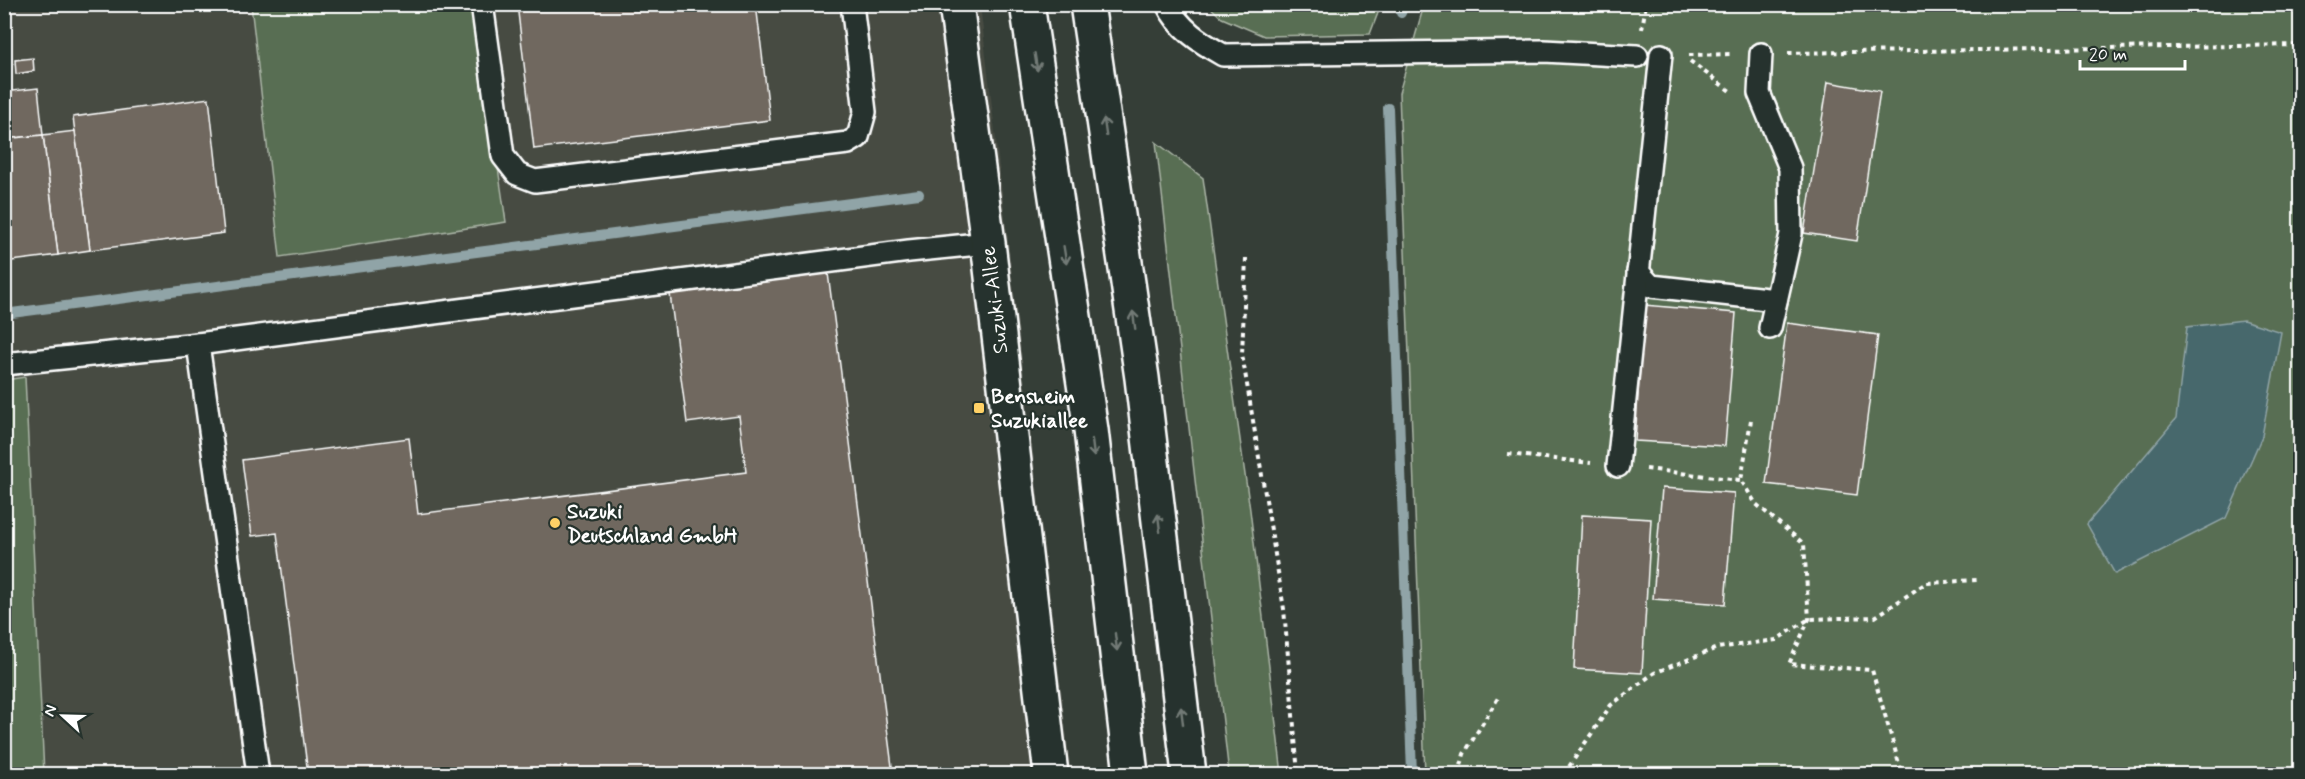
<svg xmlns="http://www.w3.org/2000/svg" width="2305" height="779" viewBox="0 0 2305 779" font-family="Mynerve,sans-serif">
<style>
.built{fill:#464b43}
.green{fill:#596e52;stroke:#acb6a8;stroke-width:1.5}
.water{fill:#46686c;stroke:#90a4a7;stroke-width:1.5}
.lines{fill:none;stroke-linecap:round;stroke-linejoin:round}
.stream{stroke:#90a4a7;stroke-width:10}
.building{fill:#6f685e;stroke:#fff;stroke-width:1.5}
.lane-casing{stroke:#fff;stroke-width:26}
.street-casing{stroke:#fff;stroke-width:38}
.highway-casing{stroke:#fff;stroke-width:38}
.path{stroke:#fff;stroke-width:4;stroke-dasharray:4.5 4.5;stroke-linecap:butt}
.lane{stroke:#26332d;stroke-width:21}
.street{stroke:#26332d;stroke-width:33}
.highway{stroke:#26332d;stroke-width:33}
.oneway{stroke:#727a76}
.poi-dot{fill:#ffd166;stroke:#26332d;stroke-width:2}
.labels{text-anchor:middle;stroke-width:4.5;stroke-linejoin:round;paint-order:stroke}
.street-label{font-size:21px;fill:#fff;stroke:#26332d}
.poi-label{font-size:21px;font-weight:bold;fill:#fff;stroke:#26332d;text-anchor:start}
</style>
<rect width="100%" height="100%" fill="#353e37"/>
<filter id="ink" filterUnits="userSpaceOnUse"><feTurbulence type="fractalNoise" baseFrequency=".0167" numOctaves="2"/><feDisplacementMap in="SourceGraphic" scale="12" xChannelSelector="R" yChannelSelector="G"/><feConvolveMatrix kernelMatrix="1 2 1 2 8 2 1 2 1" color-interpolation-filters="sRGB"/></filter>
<g filter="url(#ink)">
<path class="built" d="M5,5h975l91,769h-1066z"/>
<g class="green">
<path d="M251,5h223l32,217 -226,35z"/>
<path d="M1208,5h173l-11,29 -106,2 -42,-18z"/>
<path d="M1424,5h876v769h-875l-26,-681z"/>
<path d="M1156,142l47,36 47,332 32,264h-53z"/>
<path d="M25,377l19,397h-39v-394z"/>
</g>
<path class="water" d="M2243,320l38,12 -19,104 -36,82 -111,56 -28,-50 89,-105 11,-92z"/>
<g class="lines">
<g class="stream">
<path d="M1401,13l3,-9"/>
<path d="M1388,108l24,666"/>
<path d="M4,314l915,-120"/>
</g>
</g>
<g class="building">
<path d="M517,4h239l14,116 -236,29z"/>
<path d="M33,58l1,13 -18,3 -1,-14z"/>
<path d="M1828,82l52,9 -23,150 -53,-8z"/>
<path d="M38,88l5,47 -39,4v-47z"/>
<path d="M209,98l15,135 -134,17 -17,-133z"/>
<path d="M75,131l15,119 -32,5 -15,-120z"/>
<path d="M43,135l15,120 -54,7v-123z"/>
<path d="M828,273l65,501h-585l-31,-241 -25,3 -10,-76 167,-22 9,76 328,-42 -7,-56 -52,7 -17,-129z"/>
<path d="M1644,305l92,8 -11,133 -90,-5z"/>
<path d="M1787,323l91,12 -21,160 -91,-11z"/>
<path d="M1662,488l72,5 -9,111 -72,-5z"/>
<path d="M1582,515l69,4 -9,154 -68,-4z"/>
</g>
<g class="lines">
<g class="lane-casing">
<g id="lane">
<path d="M482,4l21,152 14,18 18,7 313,-38 10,-6 7,-25 -13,-108"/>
<path d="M1167,4c12,25 33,38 56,51l321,-4 93,5"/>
<path d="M1761,54l-2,39 31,75 1,66 -21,94"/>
<path d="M1638,272l13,14 125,14"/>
<path d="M4,364l194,-20"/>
<path d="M1618,466l43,-411"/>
<path d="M258,774l-60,-430 711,-93 79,-8"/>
</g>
</g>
<g class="street-casing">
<path id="street" d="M956,4l32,239 63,531"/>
</g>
<g class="highway-casing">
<g id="highway">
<path d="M1027,4l64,426 40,344"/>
<path d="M1087,4l55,374 47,396"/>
</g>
</g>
<g class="path">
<path d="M1642,29l4,-25"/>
<path d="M1788,53l512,-8"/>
<path d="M1689,55l44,-1"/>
<path d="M1690,61l40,30"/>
<path d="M1246,258l-4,96 42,255 14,165"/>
<path d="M1751,420l-10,60 15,24 48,40 5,75 -20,45 83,6 30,104"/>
<path d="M1508,454l83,9"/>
<path d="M1646,469l94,11"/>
<path d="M1459,774l5,-20 34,-56"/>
<path d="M1564,774l47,-69 43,-32 63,-25 59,-8 33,-21 66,-2 51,-34 52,-3"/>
</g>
<use href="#lane" class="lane"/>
<use href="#street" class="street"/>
<use href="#highway" class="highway"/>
</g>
<defs><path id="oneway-shaft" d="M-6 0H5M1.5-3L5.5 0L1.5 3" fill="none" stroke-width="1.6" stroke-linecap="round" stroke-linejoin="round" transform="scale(1.5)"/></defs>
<g class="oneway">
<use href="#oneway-shaft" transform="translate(1036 62) rotate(81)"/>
<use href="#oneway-shaft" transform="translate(1105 127) rotate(-98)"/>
<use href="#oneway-shaft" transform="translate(1065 255) rotate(81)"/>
<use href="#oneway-shaft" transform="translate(1134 320) rotate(-98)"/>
<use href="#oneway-shaft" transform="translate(1093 448) rotate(83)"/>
<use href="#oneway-shaft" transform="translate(1159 523) rotate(-97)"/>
<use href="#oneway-shaft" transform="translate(1116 642) rotate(83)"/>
<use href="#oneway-shaft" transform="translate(1182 716) rotate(-97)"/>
</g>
</g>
<g class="poi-dot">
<rect x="973" y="402" width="12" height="12" rx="3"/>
<circle cx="555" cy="523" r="6"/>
</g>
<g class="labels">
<g class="street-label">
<text transform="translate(994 300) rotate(-97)" y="7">Suzuki-Allee</text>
</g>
<g class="poi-label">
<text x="991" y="403">Bensheim<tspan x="991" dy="24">Suzukiallee</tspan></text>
<text x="567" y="518">Suzuki<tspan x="567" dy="24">Deutschland GmbH</tspan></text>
</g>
</g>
<rect width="2305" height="779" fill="none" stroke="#26332d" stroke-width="24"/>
<rect x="12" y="12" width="2281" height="755" fill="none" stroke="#fff" stroke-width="2" filter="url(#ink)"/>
<g transform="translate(63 716) rotate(292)" stroke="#26332d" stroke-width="4.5" paint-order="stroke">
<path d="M0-4.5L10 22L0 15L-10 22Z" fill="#ffffff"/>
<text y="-9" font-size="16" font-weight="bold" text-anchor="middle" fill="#ffffff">N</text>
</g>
<path d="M2080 60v9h105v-9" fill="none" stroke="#ffffff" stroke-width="3"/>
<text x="2089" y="60" font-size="18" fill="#ffffff" stroke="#26332d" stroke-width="4.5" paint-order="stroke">20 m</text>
</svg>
